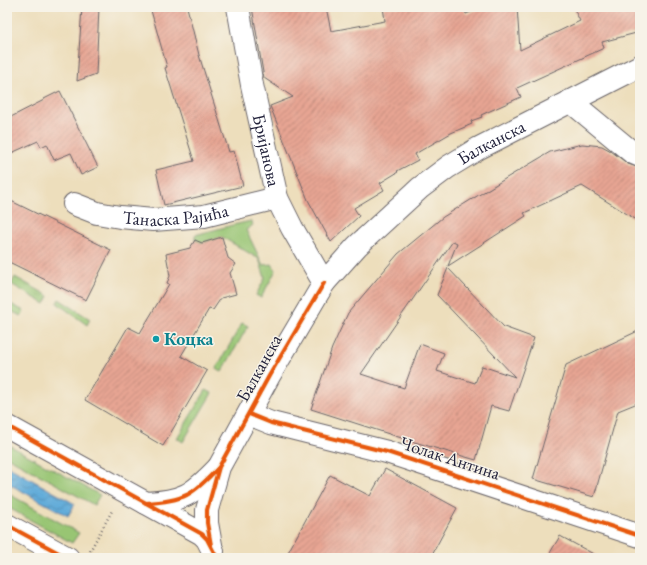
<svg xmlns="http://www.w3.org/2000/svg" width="647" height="565" viewBox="0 0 647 565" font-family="'EB Garamond',serif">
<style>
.grass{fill:url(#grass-tufts);stroke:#5d7457}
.park{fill:#98c573;stroke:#5d7457}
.water{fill:url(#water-waves);stroke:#42668a}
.building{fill:url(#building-hatch)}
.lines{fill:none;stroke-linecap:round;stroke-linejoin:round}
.minor-casing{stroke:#696468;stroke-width:24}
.major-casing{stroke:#696468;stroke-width:24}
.path{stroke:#696468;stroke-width:2.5;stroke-dasharray:1 3;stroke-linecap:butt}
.minor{stroke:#fff;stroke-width:22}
.major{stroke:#fff;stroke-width:22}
.cycleway-casing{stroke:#f7f3e8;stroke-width:6}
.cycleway{stroke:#e8590c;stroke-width:4}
.culture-dot{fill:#0f9aa8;stroke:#f7f3e8;stroke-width:1.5}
.labels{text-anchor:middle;stroke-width:3;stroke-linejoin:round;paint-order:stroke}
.street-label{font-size:18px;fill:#22223b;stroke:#f7f3e8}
.culture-label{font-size:18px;font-weight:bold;fill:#0d838f;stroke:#f7f3e8;text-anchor:start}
</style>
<defs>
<pattern id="grass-tufts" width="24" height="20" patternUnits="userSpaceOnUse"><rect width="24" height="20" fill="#98c573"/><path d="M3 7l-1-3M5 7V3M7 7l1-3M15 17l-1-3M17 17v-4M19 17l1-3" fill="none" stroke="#83a964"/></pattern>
<pattern id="water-waves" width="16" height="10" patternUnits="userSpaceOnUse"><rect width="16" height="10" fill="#61abd9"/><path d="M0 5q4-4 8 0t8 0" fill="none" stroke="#508bb1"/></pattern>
<pattern id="building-hatch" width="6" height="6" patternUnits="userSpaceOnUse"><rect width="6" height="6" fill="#e7a593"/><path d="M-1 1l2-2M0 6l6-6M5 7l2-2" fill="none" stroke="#bb8679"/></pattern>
</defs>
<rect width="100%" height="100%" fill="#f7f3e8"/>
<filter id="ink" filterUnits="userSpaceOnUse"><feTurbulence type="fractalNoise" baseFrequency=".025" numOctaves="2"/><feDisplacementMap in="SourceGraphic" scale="8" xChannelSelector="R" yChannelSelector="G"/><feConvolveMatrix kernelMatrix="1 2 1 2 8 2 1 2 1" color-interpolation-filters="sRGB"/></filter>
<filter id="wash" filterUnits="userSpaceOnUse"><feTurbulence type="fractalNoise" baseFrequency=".012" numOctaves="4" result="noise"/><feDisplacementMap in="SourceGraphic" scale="16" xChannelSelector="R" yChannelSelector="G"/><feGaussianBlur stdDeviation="0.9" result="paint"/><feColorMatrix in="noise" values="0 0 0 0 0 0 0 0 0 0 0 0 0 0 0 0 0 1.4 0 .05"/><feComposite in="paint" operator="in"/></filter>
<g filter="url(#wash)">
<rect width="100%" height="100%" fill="#eddebc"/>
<g class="grass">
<path d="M15,277l34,19 -4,8 -34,-20z"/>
<path d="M59,299l31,20 -3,6 -30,-22z"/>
<path d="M7,302l17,9 -3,5 -14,-7z"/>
</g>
<g class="park">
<path d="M251,221l2,4 -7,5 16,33 1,2 9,-1 4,6 -15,28 -5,-3 9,-17 -6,-19 -37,-22 -20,6 -7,-3v-5l38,-10z"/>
<path d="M242,323l6,3 -26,46 -6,-3z"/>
<path d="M206,390l6,3 -29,49 -6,-4z"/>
<path d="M7,444l93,51 -6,10 -87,-48z"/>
<path d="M7,493l72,40 -7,10 -65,-36z"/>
</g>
<path class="water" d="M7,466l68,38 -7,12 -61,-33z"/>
<g id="blocks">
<g class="building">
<path d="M82,7h17l-3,67 -19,7z"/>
<path d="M150,7h37l12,48 30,97 5,-1 9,35 -79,19 -8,-35 38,-9 -29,-93 2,-1z"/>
<path d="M252,7h74l5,24 54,-10 -2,-14h81l2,7 18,-7h33l3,43 60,-29 -7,-14h67v25l-38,10 2,6 -87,40 4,9 -40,18 1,2 -11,4 1,3 -21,9 -36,21 3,6 -21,11 1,1 -18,11 4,7 -30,18 5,8 -28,26 -23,-42 -38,-94 23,-9 -29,-19z"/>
<path d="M60,91l38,76 -17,8 -10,-22 -17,7 -7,-16 -6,3 -3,-6 -31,14v-36l37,-19v-1z"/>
<path d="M582,144l20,2 9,5 17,13 12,4v54l-58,-36 -58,27 2,3 -78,50 9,-23 -4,-2 -92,133 43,14 16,-44 24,9 -7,18 38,12 7,-17 33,11 -78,-82 11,-27 56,59 30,11 -25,73 -18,-5 -15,54 -65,-19 -100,-32 21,-61 16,-35 50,-59 45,-37 65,-40 42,-25z"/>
<path d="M7,199l104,51 -25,50 -79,-39z"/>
<path d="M222,237l6,21 8,6 -6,9 6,21 -15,4 -8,12 -4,-1 -28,47 26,15 -44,75 -78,-46 43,-73 12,6 29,-49 -2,-1 3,-7 -4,-22 24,-6 5,-8 7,3z"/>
<path d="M640,330v72l-22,9 -24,86 -61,-18 33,-114z"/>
<path d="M385,469l72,39 -27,50h-145l45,-83 40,21z"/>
<path d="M560,536l41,22h-54z"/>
</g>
</g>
</g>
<g filter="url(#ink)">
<use href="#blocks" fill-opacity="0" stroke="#696468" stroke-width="1"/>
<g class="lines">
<g class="minor-casing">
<g id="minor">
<path id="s1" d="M238,7l14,78 25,113 15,30 32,55"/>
<path d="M570,101l63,52 7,3"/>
<path id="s2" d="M74,204l23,9 23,4 33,3 51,-4 73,-18"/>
<path d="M249,414l22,9 116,29 253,84"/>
</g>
</g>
<g class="major-casing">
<g id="major">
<path d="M7,426l195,108 5,5 6,12"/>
<path d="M146,503c37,-2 46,-8 71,-34"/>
<path d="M7,525l61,33"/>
<path id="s3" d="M211,545l-4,-22v-13l12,-43 50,-91 55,-93 33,-37 63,-58 28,-21 31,-19 161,-82"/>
</g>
</g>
<path class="path" d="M90,551l23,-42"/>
<use href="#minor" class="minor"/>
<use href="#major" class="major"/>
<g class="cycleway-casing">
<g id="cycleway">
<path d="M249,414l22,9 116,29 253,84"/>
<path d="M7,426l195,108 5,5 10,19"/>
<path d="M146,503c38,-2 47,-8 72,-35"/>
<path d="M7,525l61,33"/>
<path d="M211,545l-4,-22v-13l12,-43 50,-91 55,-93"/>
</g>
</g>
<use href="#cycleway" class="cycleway"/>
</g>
</g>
<circle class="culture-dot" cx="156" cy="339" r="4"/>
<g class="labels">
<g class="street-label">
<text dy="6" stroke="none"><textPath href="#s3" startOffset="512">Балканска</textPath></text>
<text dy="6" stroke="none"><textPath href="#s1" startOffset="146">Бријанова</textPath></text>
<text dy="6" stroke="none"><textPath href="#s2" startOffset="104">Танаска Рајића</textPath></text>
<text transform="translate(259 368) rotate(-61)" y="6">Балканска</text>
<text transform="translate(450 458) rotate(18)" y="6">Чолак Антина</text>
</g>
<g class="culture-label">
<text x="164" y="345">Коцка</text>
</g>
</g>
<rect width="647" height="565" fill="none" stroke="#f7f3e8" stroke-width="24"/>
</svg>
